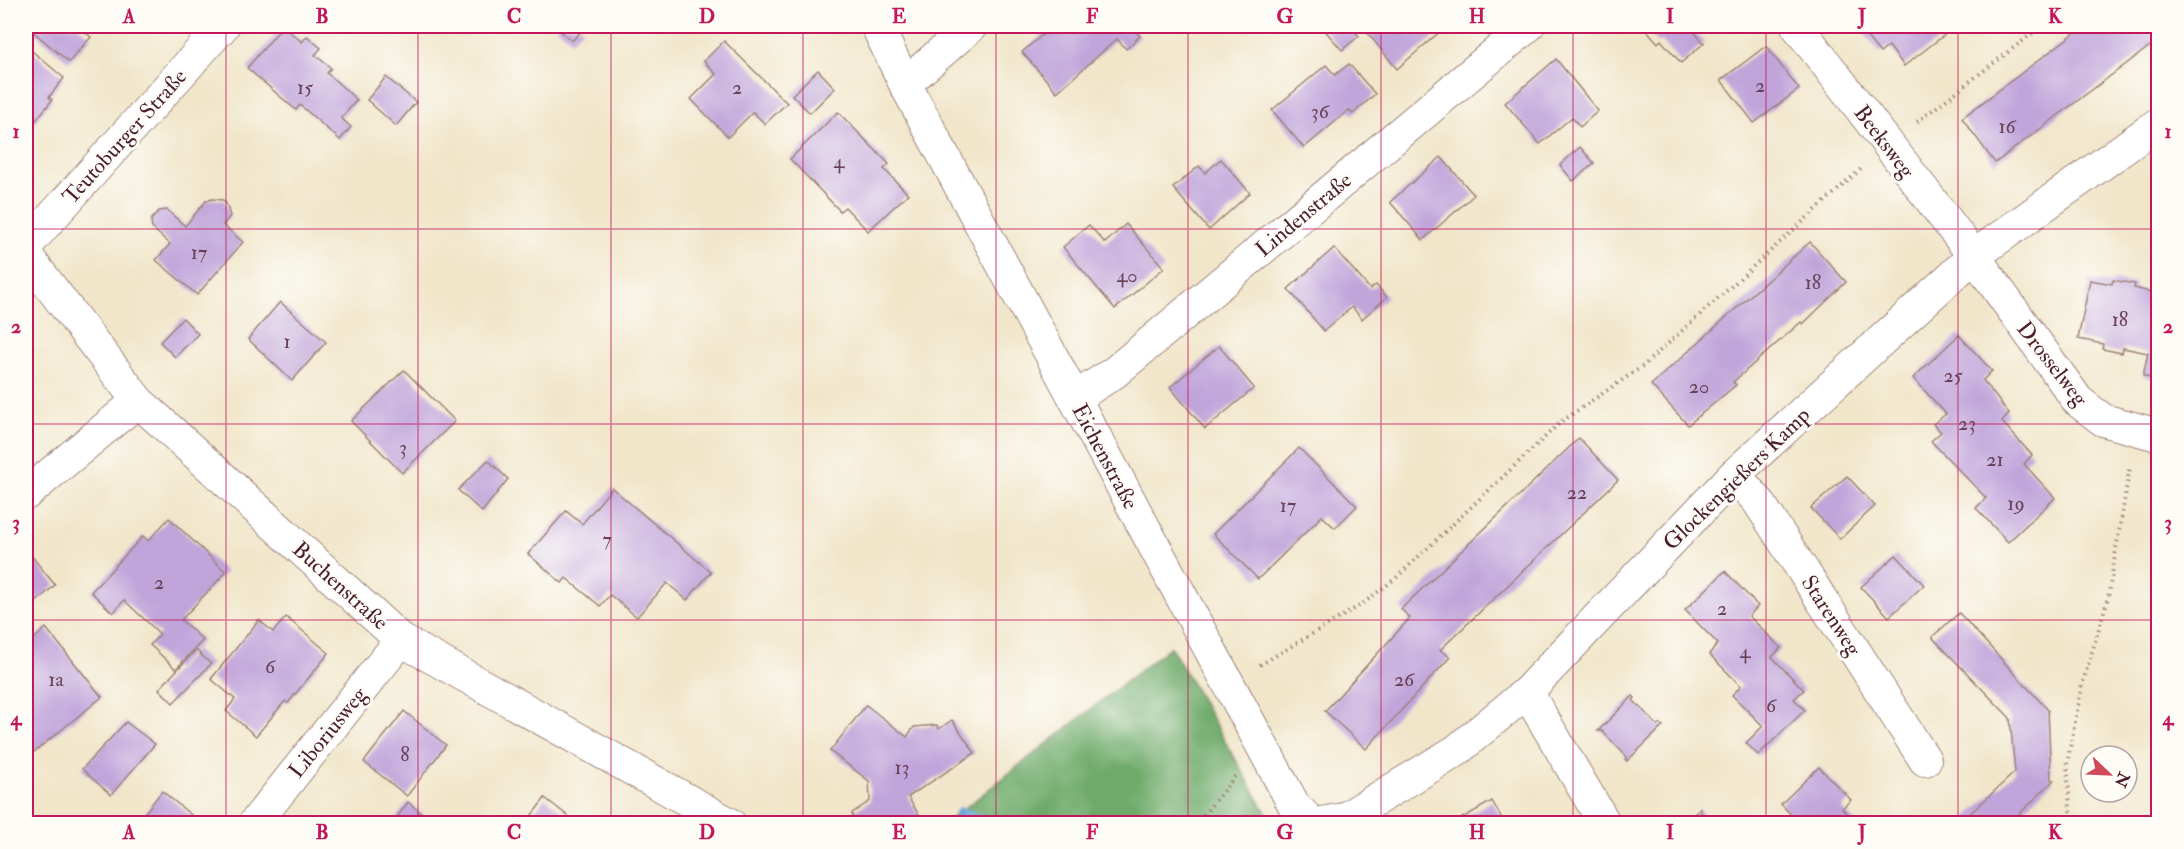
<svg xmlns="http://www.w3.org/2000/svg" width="2184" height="849" viewBox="0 0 2184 849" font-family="'IM FELL Double Pica',serif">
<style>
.forest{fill:#6eaa6b;stroke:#5c644b;stroke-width:1.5}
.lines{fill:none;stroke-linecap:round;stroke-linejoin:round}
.stream{stroke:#6aa3d9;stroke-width:12}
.building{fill:#c0a4da}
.minor-casing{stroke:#9e827a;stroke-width:34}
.path{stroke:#9e827a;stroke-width:4;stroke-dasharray:1.5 4.5;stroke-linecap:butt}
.minor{stroke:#fff;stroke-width:32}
.grid{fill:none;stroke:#c2185b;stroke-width:1.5;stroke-opacity:0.55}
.labels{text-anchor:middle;stroke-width:6;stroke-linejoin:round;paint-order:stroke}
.number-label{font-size:20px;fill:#684057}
.street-label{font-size:22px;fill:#4a1f2b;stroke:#fdfcf7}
.neatline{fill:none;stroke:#c2185b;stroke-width:2}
.grid-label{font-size:20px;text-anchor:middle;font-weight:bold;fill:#c2185b}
</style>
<rect width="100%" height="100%" fill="#fdfcf7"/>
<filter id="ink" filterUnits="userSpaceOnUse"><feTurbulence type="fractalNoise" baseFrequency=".0167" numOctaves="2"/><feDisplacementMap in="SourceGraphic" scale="12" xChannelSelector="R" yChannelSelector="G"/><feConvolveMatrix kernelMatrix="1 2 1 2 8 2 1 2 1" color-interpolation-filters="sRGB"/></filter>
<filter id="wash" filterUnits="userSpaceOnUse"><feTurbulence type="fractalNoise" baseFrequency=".008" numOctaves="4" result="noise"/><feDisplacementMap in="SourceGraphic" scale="24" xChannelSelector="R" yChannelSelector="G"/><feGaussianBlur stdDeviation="1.35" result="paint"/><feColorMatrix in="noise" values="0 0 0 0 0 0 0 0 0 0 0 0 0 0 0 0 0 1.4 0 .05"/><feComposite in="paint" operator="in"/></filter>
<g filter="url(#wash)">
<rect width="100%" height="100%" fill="#f1e6ca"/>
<path class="forest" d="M1171,647l101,176h-326l224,-176z"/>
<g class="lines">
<path class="stream" d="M961,813l28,11"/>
</g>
<g id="blocks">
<g class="building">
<path d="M32,26h45l14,11 -22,25 -39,-33z"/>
<path d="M283,26l19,16 5,-6 14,12 -6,7 16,13 -4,5 30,27 -16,18 10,9 -11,13 -40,-35 -4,5 -49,-42z"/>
<path d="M557,26h22l4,3 -11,12 -16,-14z"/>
<path d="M1053,26h78l9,10 -14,13 -9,-10 -60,53 -35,-40z"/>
<path d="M1321,26h29l9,10 -17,14z"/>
<path d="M1362,26h80l2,2 -47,41z"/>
<path d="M1643,26h46l15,17 -23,20 -20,-23 -3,3z"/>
<path d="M1858,26h89l4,4 -47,36 -15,-20 -9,7z"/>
<path d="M2084,26h74v14l-163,123 -33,-45z"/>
<path d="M26,37l4,4 -4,5 38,32 -15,19 3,3 -18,23 -8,-7z"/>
<path d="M724,41l63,62 -22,21 -12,-12 -25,25 -37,-38 25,-25 -12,-13z"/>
<path d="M1766,46l33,43 -45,34 -33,-43z"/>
<path d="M1556,59l42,52 -18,16 -8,-10 -32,27 -35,-41z"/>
<path d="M1349,64l26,30 -22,20 -4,-4 -45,38 -32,-38 54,-45 9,10z"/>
<path d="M818,70l17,18 -25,25 -18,-18z"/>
<path d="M386,77l30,25 -20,24 -29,-26z"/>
<path d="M838,112l51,52 -5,5 24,25 -40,37 -23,-24 -5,4 -50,-52z"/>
<path d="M1580,147l14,16 -21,18 -13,-16z"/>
<path d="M1441,157l33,38 -51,45 -33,-38z"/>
<path d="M1221,159l29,34 -41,37 -36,-42 26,-22 6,7z"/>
<path d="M212,199l11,1 4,5 3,11 -7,9 20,17 -46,53 -41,-35 14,-16 -18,-16 -1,-8 8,-9 8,-1 18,16 21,-25z"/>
<path d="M1126,224l38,44 -49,41 -52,-62 26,-22 16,18z"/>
<path d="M1810,242l36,40 -43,42 -2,-2 -68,60 3,3 -48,40 -37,-40z"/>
<path d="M1334,248l36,41 6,-4 11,12 -25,22 -10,-12 -28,24 -36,-42z"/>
<path d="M2090,280l22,4 1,-4 22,4 -1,4 24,6 -3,32 3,1v53l-15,-4 5,-23 -25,-5 -1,5 -20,-4 1,-5 -25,-5z"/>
<path d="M280,302l46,40 -34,39 -44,-42z"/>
<path d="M183,318l15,16 -23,23 -15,-15z"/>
<path d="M1959,335l33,36 -9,9 26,34 -7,8 30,33 -8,9 31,34 -47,44 -32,-34 10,-10 -55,-57 10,-9 -8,-8 13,-10 -33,-36z"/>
<path d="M1219,346l35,42 -49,41 -35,-42z"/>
<path d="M404,370l51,51 -53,52 -51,-52z"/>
<path d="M1579,438l39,42 -178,170 10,7 -84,92 -41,-38 85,-93 -9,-9z"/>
<path d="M1299,448l58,58 -22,22 -13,-12 -64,63 -45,-45z"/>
<path d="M488,460l20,19 -26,33 -24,-22z"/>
<path d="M1847,476l28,30 -35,33 -29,-31z"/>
<path d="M612,488l99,84 -24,28 -20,-17 -30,34 -27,-22 -10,11 -34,-28 -4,5 -34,-29 38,-43 16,13z"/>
<path d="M169,518l57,54 -45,48 22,20 -27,29 -26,-24 10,-11 -36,-34 -11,13 -22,-21 52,-56 5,5z"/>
<path d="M29,553l26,32 -29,26v-48l3,-4 -3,-3z"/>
<path d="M1896,555l28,30 -35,32 -28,-30z"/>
<path d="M1725,571l33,35 -9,10 32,32 -9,9 32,33 -10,9 11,11 -47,45 -12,-12 17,-17 -31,-31 9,-9 -32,-32 9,-10 -33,-34z"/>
<path d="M1959,613l89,97 3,70h3l-45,44h-50l56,-52 -5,-54 -78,-81z"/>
<path d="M286,617l43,36 -41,50 -3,-2 -29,35 -30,-25 9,-12 -24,-20 48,-59 14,12z"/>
<path d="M46,628l56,69 -68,55 -8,-10v-81l3,-2 -3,-5v-8z"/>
<path d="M196,650l15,14 -38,39 -14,-14z"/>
<path d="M1633,696l2,2 -2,2 25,26 2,-2 3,2 -36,35 -2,-2 2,-2 -25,-26h-4z"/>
<path d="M866,705l41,32 7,-10 23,-2 2,4 13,-9 23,33 -67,44 14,23 -6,4h-59l-4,-4 -1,-7 18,-12 -1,-20 -39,-30z"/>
<path d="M404,711l42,34 -39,51 -43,-34z"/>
<path d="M126,722l29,22 -44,51 -29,-26z"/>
<path d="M1819,767l32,33 -9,8 15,16h-57l-19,-20z"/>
<path d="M162,791l40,33h-66z"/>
<path d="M545,798l33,26h-53z"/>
<path d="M1492,801l13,23h-53z"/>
<path d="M408,802l26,22h-42z"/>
<path d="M1700,808l1,4 10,12h-26z"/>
</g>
</g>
</g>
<g filter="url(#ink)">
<use href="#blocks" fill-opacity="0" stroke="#9e827a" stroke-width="1.5"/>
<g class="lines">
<g class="minor-casing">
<g id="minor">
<path d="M877,26l28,58 390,723 18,17"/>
<path d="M1797,26l177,230 104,145 25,19 55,15"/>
<path d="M905,84l66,-58"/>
<path d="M26,246l197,-220"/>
<path d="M26,255l112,146 263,239 329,184"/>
<path d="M1075,398l40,-26 413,-346"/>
<path d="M1734,475l24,26 167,259"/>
<path d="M26,494l112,-93"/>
<path d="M1527,692l78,132"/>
<path d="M254,824l147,-184"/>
<path d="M1316,824l28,-5 112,-68 71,-59 207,-217 240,-219 184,-132"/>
</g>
</g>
<g class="path">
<path d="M1917,122l125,-96"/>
<path d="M1260,665l101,-60 35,-27 166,-157 81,-55 218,-197"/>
<path d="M1196,824l40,-49"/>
<path d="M2071,824l-4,-60 15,-79 26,-87 22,-132"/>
</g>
<use href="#minor" class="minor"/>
</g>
</g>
<path class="grid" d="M226,26v798M418,26v798M611,26v798M803,26v798M996,26v798M1188,26v798M1381,26v798M1573,26v798M1766,26v798M1958,26v798M26,229h2132M26,424h2132M26,620h2132"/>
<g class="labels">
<g class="number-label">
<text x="1760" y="92">2</text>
<text x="305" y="94">15</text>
<text x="737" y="94">2</text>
<text x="1320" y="118">36</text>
<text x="2007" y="133">16</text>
<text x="839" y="168">4</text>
<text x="199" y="259">17</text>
<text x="1127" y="282">40</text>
<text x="1813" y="289">18</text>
<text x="2120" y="326">18</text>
<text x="287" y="348">1</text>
<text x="1953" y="382">25</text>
<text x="1699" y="393">20</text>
<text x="1967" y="430">23</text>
<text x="403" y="454">3</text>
<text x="1995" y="466">21</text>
<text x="1577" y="499">22</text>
<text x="2016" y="510">19</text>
<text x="1288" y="512">17</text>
<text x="607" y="546">7</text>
<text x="159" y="589">2</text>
<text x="1722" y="615">2</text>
<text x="1745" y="658">4</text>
<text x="270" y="673">6</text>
<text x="56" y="686">1a</text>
<text x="1404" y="686">26</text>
<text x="1771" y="712">6</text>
<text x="405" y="761">8</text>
<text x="902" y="774">13</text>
</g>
<g class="street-label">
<text transform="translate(124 136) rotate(-48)" y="8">Teutoburger Straße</text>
<text transform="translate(1885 141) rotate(53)" y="8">Beeksweg</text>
<text transform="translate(1303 214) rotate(-40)" y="8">Lindenstraße</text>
<text transform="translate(2053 363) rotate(52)" y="8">Drosselweg</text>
<text transform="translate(1106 456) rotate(62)" y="8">Eichenstraße</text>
<text transform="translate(1736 478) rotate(-44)" y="8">Glockengießers Kamp</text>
<text transform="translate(341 585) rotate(42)" y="8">Buchenstraße</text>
<text transform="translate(1832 615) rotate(57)" y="8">Starenweg</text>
<text transform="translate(327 732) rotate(-51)" y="8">Liboriusweg</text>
</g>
</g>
<rect width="2184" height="849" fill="none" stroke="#fdfcf7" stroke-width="66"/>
<g transform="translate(2109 774) rotate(113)"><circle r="28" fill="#fdfcf7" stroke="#b5a4a5" stroke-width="1.5"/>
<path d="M0-4.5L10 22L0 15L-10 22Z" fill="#d1495b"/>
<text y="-9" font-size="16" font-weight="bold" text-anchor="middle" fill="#4a1f2b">N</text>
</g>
<rect x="33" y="33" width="2118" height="783" class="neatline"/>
<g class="grid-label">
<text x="129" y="23">A</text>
<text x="322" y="23">B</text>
<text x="514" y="23">C</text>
<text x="707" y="23">D</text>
<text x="899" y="23">E</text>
<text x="1092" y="23">F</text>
<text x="1285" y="23">G</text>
<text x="1477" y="23">H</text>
<text x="1670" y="23">I</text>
<text x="1862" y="23">J</text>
<text x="2055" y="23">K</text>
<text x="16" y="138">1</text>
<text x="2168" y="138">1</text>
<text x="16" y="333">2</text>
<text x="2168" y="333">2</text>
<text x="16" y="529">3</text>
<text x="2168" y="529">3</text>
<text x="16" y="725">4</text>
<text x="2168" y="725">4</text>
<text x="129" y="839">A</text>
<text x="322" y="839">B</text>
<text x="514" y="839">C</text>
<text x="707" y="839">D</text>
<text x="899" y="839">E</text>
<text x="1092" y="839">F</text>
<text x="1285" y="839">G</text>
<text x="1477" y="839">H</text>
<text x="1670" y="839">I</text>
<text x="1862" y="839">J</text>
<text x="2055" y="839">K</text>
</g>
</svg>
